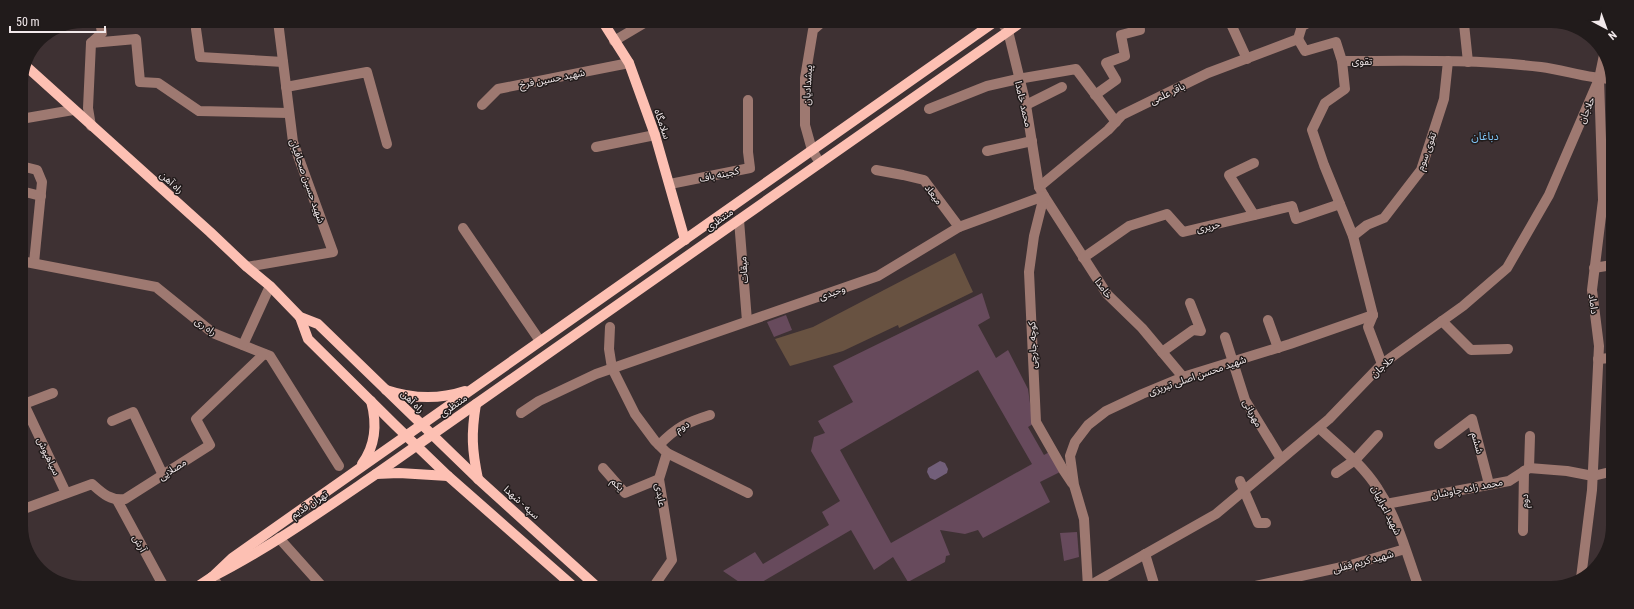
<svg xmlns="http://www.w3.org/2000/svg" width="1634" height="609" viewBox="0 0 1634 609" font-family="'Roboto Condensed','Noto Sans Arabic',sans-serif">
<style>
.green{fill:#685241}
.water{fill:#725f7a}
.building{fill:#674a5c;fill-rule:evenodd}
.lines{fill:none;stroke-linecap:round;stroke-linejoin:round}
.minor{stroke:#9e7971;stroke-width:10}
.major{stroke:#fdc0b3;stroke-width:10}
.labels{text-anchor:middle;stroke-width:3;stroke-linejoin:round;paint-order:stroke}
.street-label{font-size:10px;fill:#f2e9eb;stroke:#211b1b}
.neighbourhood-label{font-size:11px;fill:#83c9fb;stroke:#211b1b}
</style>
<rect width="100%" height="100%" fill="#3e3133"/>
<path class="green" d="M955,253l18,39 -74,36 -1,-3 -55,26 -53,15 -15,-27 38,-12z"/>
<path class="water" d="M940,461l5,2 3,6 -1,4 -12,7 -5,-2 -3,-6 1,-4z"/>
<g class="building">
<path d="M982,293l8,25 -12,7 18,33 12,-8 20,39 5,35 -5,3 16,28 7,-4 11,20 -22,11 10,20 -67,36 -5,-8 -13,4 -25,-4 10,25 -4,1 -1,6 -37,20 -15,-25 -19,13 -23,-40 -96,56h-10l-22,-15 32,-19 8,12 66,-39 -7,-13 18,-11 -29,-50 3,-14 11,-4 -7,-12 35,-19 -20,-36zM978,370l54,94 -141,79 -51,-93z"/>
<path d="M786,315l6,15 -18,7 -7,-15z"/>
<path d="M1077,532l2,25 -15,4 -4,-28z"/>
</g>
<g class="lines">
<g class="minor">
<path d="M1002,23l6,8 18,74 13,82 5,9 63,98 35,34 41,49"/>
<path d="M1231,24l16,35"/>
<path d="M1464,24l4,38"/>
<path d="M196,29l4,28 83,5"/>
<path d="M1298,39l7,12 31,-9 6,19 3,28 -20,14 -13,27 12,35 29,71 20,79"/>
<path d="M614,41l32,-19"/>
<path d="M91,43l45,-4 4,43 18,1 41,28 90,2"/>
<path d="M1342,61c66,0 133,-2 199,6 24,3 47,12 72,12"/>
<path d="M286,87l81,-15 20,72"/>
<path d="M1095,95l21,-15 -10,-17 19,-7 -4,-21 19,-5 -1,-7"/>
<path d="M482,105l16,-16 131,-26"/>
<path d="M1026,105l36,-18"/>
<path d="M929,109l58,-23 31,-7 58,-10 40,53"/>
<path d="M21,119l52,-9"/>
<path d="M91,126l-3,-18 3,-65 11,-10 -2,-12"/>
<path d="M596,147l59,-12"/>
<path d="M987,151l45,-10"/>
<path d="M820,163l-8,-13 -7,-25v-47l8,-48 8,-7"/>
<path d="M21,166l16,4 5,12 -8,81"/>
<path d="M876,170l27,5 21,5 35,47"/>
<path d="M670,184l80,-16 -2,-16v-52"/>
<path d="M1039,187l69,-57 14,-15 86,-42 90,-34 4,-13 4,-2"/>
<path d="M21,191l20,5"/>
<path d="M1044,196l-10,40 -5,36 7,150 28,49 8,12"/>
<path d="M1254,215l-25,-40 25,-12"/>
<path d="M739,220l8,101"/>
<path d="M463,228l77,113"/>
<path d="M1353,236l14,-11 17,-7 37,-48 23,-71 4,-38"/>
<path d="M1083,258l46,-32 38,-12 16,18 109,-26 4,13 44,-15"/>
<path d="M21,261l135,26 57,46 57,23 69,110"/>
<path d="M247,267l86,-15 -40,-110 -15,-121"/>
<path d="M1594,268l18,-3"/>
<path d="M1373,315l-5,12 14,37"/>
<path d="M1268,320l10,28"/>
<path d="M1442,321l29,29 37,-1"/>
<path d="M610,327l-1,22 3,19 23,46 20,27 12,12 -8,26 13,81 -18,26"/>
<path d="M1225,337l20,63 36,59"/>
<path d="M243,345l27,-59"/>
<path d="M1162,352l31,-22 8,1 -11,-28"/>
<path d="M1598,359l13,-1"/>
<path d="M21,398l45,95"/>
<path d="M24,404l29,-11"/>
<path d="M521,413l18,-12 57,-27 282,-98 81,-49 85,-31"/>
<path d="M112,421l21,-9 30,63"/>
<path d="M1319,428c21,19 44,37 59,61 20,30 29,66 41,99"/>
<path d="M1439,444l33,-25 17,65"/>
<path d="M659,445c18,-18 26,-22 51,-30"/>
<path d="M667,453l81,40"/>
<path d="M603,468l22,25 34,-14"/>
<path d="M1529,468l1,-32"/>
<path d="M1336,473l19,-13 23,-25"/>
<path d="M1240,481l18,42h8"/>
<path d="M117,500l46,85"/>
<path d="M1386,504l123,-23 20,-13 38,3 26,5 17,-4"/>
<path d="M21,510l71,-26c10,9 18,17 33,15l85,-54 -14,-26 68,-65"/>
<path d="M1523,531l1,-60"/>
<path d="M279,538l42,47"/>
<path d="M1145,554l10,33"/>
<path d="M212,577l6,8"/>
<path d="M1581,578l11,-88 7,-144 -7,-56 11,-90 -4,-121 5,-24"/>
<path d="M1087,587l129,-73 113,-95 53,-55 81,-58 44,-38 42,-73 50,-116"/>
<path d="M1088,587l-4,-68 -10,-34 -4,-29 5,-14 13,-17 18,-14 36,-17 41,-17 107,-33 83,-29"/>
<path d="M1251,587l100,-22 54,-16"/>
</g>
<g class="major">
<path d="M603,22l26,41 26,72 30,105"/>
<path d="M27,67l183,165 37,35 23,19 30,31 18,7 160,155 118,107"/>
<path d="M300,317l8,22 88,87 52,50 125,110"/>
<path d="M386,390c27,9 52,10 79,1"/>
<path d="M476,404c-5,30 -4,46 2,75"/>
<path d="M362,464c14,-19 15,-41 9,-63"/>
<path d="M376,474l23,-1 49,3"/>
<path d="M212,577c57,-29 111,-67 164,-103l644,-451"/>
<path d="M200,585l12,-8 20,-19 761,-535"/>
</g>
</g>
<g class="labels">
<g class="street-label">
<text x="1362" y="65">تقوی</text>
<text transform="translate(552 78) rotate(-11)" y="4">شهید حسین فرخ</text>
<text transform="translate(807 85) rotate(-87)" y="4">پیشدادیان</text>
<text transform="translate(1167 93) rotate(-26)" y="4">باقر علمی</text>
<text transform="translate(1024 104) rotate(77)" y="4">محمد خامدا</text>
<text transform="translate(1586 110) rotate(-67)" y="4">حلاجان</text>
<text transform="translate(663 124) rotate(71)" y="4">سلامگاه</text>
<text transform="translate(1426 151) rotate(-70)" y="4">تقوی سوم</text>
<text transform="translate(719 174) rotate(-12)" y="4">کجینه باف</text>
<text transform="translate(308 181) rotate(71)" y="4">شهید حسین صحافیان</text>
<text transform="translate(172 182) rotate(42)" y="4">راه آهن</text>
<text transform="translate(934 194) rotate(53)" y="4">میعاد</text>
<text transform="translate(719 219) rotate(-35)" y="4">منتظری</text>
<text transform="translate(1208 226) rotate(-13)" y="4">حریری</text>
<text transform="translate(743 270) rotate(-94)" y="4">میقات</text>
<text transform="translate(1104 288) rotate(53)" y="4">خامدا</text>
<text transform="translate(832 292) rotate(-19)" y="4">وحیدی</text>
<text transform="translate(1594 304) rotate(83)" y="4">داماد</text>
<text transform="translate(206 326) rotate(35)" y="4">راه ری</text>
<text transform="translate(1032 345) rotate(-92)" y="4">کوچه جارچی</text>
<text transform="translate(1382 366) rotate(-41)" y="4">حلاجان</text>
<text transform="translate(1197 375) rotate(-19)" y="4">شهید محسن اصلی تبریزی</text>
<text transform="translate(413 401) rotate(44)" y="4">راه آهن</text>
<text transform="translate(453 405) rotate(-35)" y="4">منتظری</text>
<text transform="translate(1253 413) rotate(62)" y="4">مهربانی</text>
<text transform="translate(682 426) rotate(-29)" y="4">دوم</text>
<text transform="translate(1478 443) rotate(75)" y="4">ششم</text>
<text transform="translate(49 456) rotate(65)" y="4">سیاهپوش</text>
<text transform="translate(172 469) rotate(-33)" y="4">مصلایی</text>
<text transform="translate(618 484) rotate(45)" y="4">یکم</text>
<text transform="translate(1467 488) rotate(-11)" y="4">محمد زاده چاوشان</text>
<text transform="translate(661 495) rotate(81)" y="4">عابدی</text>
<text transform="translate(1524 501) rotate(-89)" y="4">دوم</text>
<text transform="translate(522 502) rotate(42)" y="4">سپه - شهدا</text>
<text transform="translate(309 504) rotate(-33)" y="4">تهران قدیم</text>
<text transform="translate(1387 510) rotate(63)" y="4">شهید اعرابیان</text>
<text transform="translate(140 543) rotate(61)" y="4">آرش</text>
<text transform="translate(1363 561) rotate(-15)" y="4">شهید کریم قفلی</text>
</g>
<g class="neighbourhood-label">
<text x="1485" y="140">دباغان</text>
</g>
</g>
<path d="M0 0H1634V609H0ZM83 28H1551A55 55 0 0 1 1606 83V526A55 55 0 0 1 1551 581H83A55 55 0 0 1 28 526V83A55 55 0 0 1 83 28Z" fill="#211b1b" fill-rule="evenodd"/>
<g transform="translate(1606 28) rotate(139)" stroke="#211b1b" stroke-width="3" paint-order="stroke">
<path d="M0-3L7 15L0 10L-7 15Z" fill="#f2e9eb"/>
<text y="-6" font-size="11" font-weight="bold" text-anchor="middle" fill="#f2e9eb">N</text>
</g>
<path d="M10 26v6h95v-6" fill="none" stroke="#f2e9eb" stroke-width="2"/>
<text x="16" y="26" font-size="12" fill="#f2e9eb" stroke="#211b1b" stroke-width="3" paint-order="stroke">50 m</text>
</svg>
